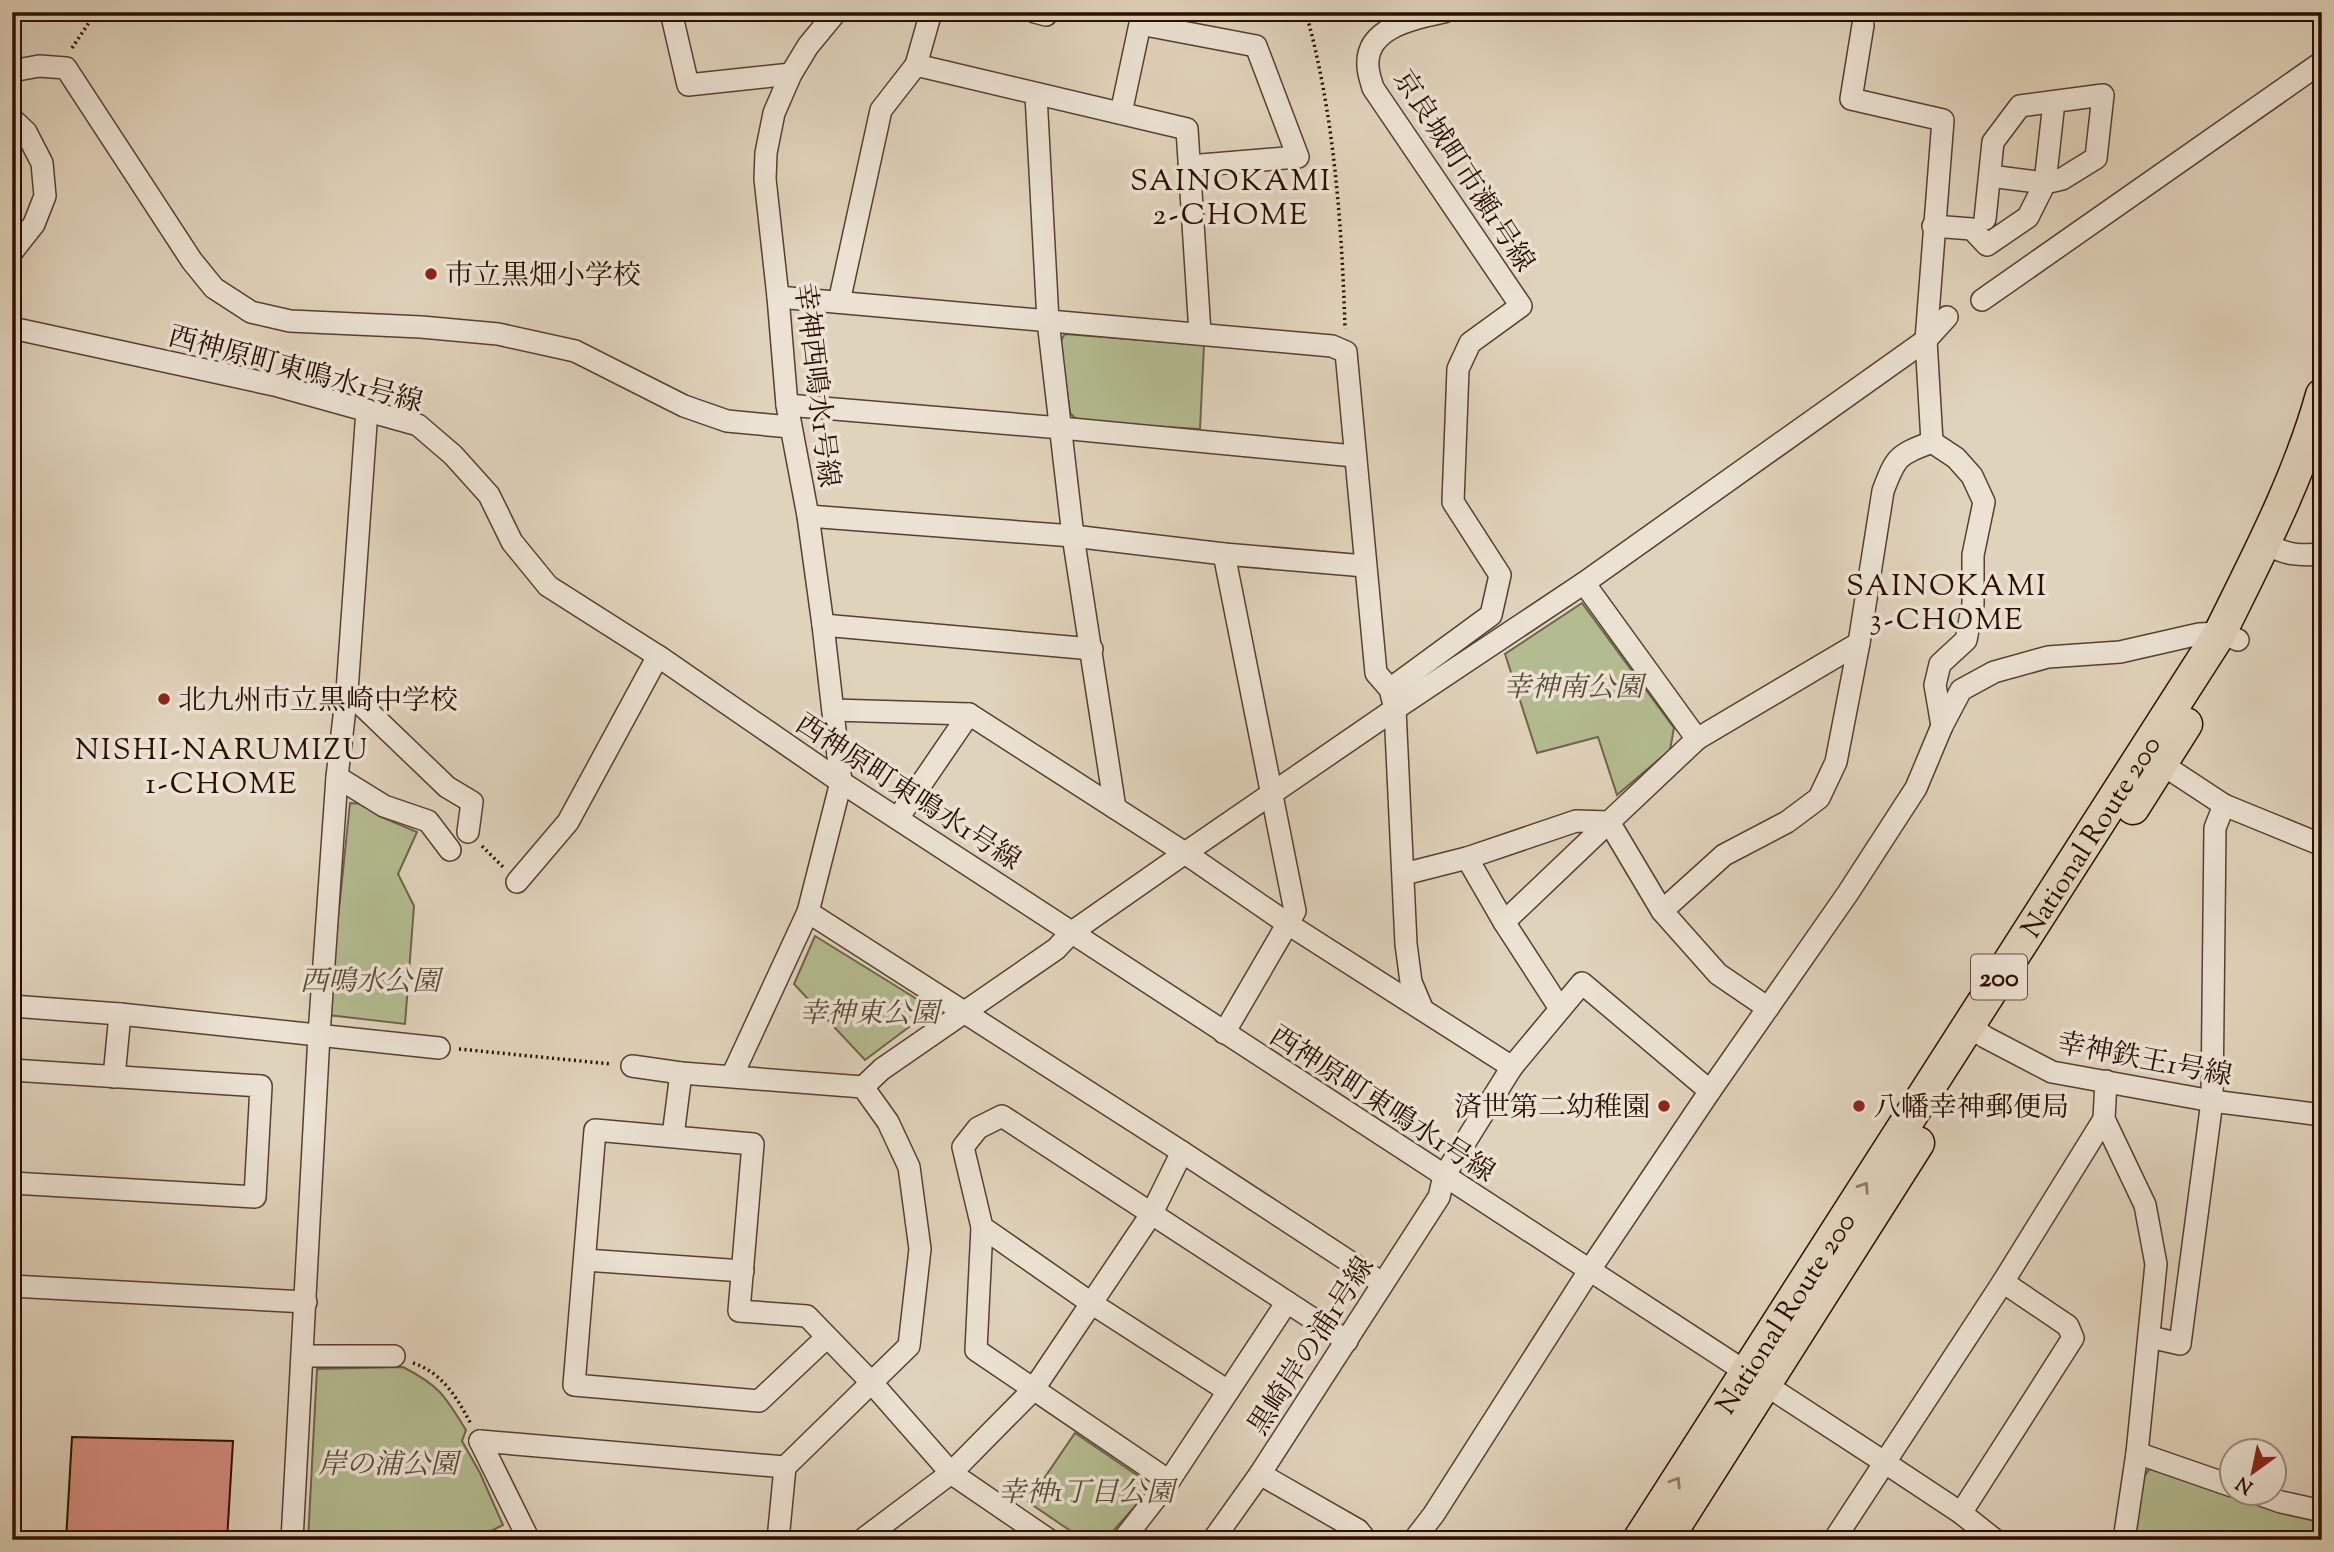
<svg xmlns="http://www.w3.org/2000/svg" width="2334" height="1552" viewBox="0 0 2334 1552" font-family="'Sorts Mill Goudy','Noto Serif JP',serif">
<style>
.green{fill:#b3bc90;stroke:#6e6548;stroke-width:2}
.building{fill:#d88e81;stroke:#2a0e01;stroke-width:2}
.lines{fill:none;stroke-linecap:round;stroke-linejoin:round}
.minor-casing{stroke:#583f30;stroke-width:24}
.highway-casing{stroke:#2a0e01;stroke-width:35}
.path{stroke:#2a0e01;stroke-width:3.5;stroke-dasharray:2 3.5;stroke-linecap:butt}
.minor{stroke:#ebe2d3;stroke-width:21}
.highway{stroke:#e0d3bb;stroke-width:32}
.oneway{stroke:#8e7a67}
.poi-dot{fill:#8f2418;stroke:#ebe2d3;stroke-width:2.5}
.labels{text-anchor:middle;stroke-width:7;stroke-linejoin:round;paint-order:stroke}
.shield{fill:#ebe2d3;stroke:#644e40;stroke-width:2}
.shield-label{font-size:26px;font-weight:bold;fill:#2a0e01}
.street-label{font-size:28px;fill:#2a0e01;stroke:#ebe2d3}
.poi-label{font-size:28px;fill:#2a0e01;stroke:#ebe2d3;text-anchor:start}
.park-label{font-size:28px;font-style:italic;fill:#5a4b33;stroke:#ebe2d3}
.neighbourhood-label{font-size:30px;letter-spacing:2px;fill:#2a0e01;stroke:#ebe2d3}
</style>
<rect width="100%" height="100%" fill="#e0d3bb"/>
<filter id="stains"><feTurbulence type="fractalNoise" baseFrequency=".00286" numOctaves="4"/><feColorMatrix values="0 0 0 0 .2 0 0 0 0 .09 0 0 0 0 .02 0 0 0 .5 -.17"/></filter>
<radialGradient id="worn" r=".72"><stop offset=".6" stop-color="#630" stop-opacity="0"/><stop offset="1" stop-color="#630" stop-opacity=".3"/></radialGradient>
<g class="green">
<path d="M1065,334l139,11 -4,84 -121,-7 -9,-9 -10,-71z"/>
<path d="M1582,603l92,125 -4,22 -53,45 -19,-58 -61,16 -32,-99z"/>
<path d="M350,803l14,1 17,13 36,15 -19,42 16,32 -9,118 -77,-9z"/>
<path d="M815,936l118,73 -68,51 -71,-76z"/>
<path d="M403,1367c37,19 42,29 63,63l-4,11 18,32 23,52 -30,15h-165l9,-171z"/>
<path d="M1075,1433l69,47 3,13 -42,47h-21l-56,-38z"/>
<path d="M2151,1467l171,53v20h-190l11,-62z"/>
</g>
<path class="building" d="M72,1437l161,4 -6,99h-161z"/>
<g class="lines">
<g class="minor-casing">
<g id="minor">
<path d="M671,12l17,73 103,-11"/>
<path d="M1035,12l11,3"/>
<path d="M1863,25l-12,74 92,21 -17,220 6,102"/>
<path d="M916,65l15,-53"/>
<path d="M12,71l27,-5 27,2 126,193 22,27 37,24 39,9 131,6 77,7 77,17 109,55 43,15 63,6"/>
<path d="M1036,95l12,226 25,215 42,272"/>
<path d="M1121,113l19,-89 116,22 42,111 -109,9"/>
<path d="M12,119l14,13 16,31 3,33 -11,28 -22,28"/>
<path d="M1990,176l55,7 9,-81"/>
<path d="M1933,226l39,3 15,16 41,-28 17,-34 17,-4 34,-21 7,-63 -83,11 -27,36 -8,77"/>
<path d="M778,297l554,49 14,6 30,321 14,16 5,20 11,235 5,38 11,26"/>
<path d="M1982,300l340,-238"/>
<path d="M839,302l42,-192 35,-45 271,64 13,204"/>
<path d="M12,328l262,57 144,40 35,30 36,40 23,47 36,44 110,70 183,126 1043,680 77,51 34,27"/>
<path d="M787,405l274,23 293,28"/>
<path d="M1932,442l24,16 16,18 12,26 -11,53v49l-7,36 -26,24 -5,21 7,41"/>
<path d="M808,516l265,20 151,18 141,12"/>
<path d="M2265,543c20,12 34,13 57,11"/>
<path d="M1224,554l71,357 -71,122"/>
<path d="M1584,583l113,156"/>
<path d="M823,625l269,24"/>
<path d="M1390,689l101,-74 9,-40 -47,-73 5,-133 12,-26 51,-37 -148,-218c-2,-7 -5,-15 -5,-22 -3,-39 48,-48 76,-54"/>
<path d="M347,691l100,96 25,15 -4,30"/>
<path d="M833,710l136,4 216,139 103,71 224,143"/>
<path d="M2151,757l73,48 98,40"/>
<path d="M337,777l47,29 44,15 22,29"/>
<path d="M898,818l71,-104"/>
<path d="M1467,858l37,64 55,85"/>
<path d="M1404,874l63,-16 109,-37 33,1 -105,100"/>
<path d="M517,882l51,-60 90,-166"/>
<path d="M1662,911l62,-56 63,-33 32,-24 17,-36 23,-119 24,-152c13,-35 15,-36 49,-49"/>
<path d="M808,912l374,240 200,131"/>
<path d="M12,1006l108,8 319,34"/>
<path d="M1768,1008l-50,-34 -56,-63 -53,-89 88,-83 162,-96"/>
<path d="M1969,1025l16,12 67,35 160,29 110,14"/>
<path d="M632,1066l49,7 182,14 25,35 21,45 11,82 -11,97 -124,121 -7,73"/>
<path d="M12,1070l249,16 -6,111 -243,-14"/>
<path d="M732,1076l76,-164 33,-130 -18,-157 -15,-109 -21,-111 -9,-108 -13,-118 1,-26 8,-40 17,-39 17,-28 28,-34"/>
<path d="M114,1077l6,-63"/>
<path d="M2106,1081l-2,38 41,86 11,59 -19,189 -13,87"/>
<path d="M863,1087l19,-18 174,-120 16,-17 113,-79 210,-144 189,-126 342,-243 21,-23"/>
<path d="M673,1136l8,-63"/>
<path d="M982,1227l-6,123 193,131"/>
<path d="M585,1260l158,11"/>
<path d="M12,1286l294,16"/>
<path d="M827,1337l-68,64 -185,-16 21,-255 158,14 -14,167 68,5 65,67 79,90 98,67"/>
<path d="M2150,1337l30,7 32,-243 3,-273 9,-23"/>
<path d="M303,1356h91"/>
<path d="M1228,1391l-137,-88 -109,-76 -19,-80 15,-19 24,-12 285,186"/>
<path d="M480,1441l305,26"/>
<path d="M480,1441l49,99"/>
<path d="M2137,1453l95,33"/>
<path d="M1260,1474l98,56 8,10"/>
<path d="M2253,1492l28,10 41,9"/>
<path d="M1961,1513l112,-175 -5,-12 -65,-44"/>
<path d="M292,1540l27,-505 18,-258 10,-86 20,-281"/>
<path d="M862,1540l89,-67 82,-83 119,-177 30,-61"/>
<path d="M1123,1540l46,-59 118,-179 60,39"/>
<path d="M1213,1540l47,-66 179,-277 5,-21 68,-109 70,-84 128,108"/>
<path d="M1414,1540l20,-26 155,-243 121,-180 138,-198 68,-105 26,-62 19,-36 33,-18 54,-15 72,-5 79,-18 21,-1 18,7"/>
<path d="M1834,1540l169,-258 101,-163"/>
</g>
</g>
<g class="highway-casing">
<g id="highway">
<path d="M2133,808l53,-84"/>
<path id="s1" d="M1639,1540l581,-907c38,-77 79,-155 102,-238"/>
<path d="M1666,1540l252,-397"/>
</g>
</g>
<g class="path">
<path d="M1306,13c28,99 36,213 39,316"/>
<path d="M72,48l24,-36"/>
<path d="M482,846l22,22"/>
<path d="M459,1049l152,15"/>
<path d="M413,1363c30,10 44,35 58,61"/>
</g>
<use href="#minor" class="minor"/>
<use href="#highway" class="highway"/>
</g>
<defs><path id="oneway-chevron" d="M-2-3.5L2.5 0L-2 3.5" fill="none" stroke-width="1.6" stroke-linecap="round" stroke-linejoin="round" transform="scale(1.75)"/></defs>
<g class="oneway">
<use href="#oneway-chevron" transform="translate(1864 1187) rotate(-57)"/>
<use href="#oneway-chevron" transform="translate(1676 1482) rotate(-58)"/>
</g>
<g class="poi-dot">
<circle cx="431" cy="274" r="7"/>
<circle cx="164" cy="699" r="7"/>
<circle cx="1664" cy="1106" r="7"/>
<circle cx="1859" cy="1106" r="7"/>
</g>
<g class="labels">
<rect class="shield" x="1971" y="954.5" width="56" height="45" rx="5"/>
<g class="shield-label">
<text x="1999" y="986">200</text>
</g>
<g class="street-label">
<text transform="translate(1465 170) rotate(57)" y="10">京良城町市瀬1号線</text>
<text transform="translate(296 368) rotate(15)" y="10">西神原町東鳴水1号線</text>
<text transform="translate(818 385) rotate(83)" y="10">幸神西鳴水1号線</text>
<text transform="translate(909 791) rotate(33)" y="10">西神原町東鳴水1号線</text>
<text dy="10" stroke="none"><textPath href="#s1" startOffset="836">National Route 200</textPath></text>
<text transform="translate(2145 1058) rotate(11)" y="10">幸神鉄王1号線</text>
<text transform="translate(1383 1103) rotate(33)" y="10">西神原町東鳴水1号線</text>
<text dy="10" stroke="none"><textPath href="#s1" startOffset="270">National Route 200</textPath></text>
<text transform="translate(1310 1345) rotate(-57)" y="10">黒崎岸の浦1号線</text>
</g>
<g class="poi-label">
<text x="445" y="284">市立黒畑小学校</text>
<text x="178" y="709">北九州市立黒崎中学校</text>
<text x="1650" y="1116" text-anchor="end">済世第二幼稚園</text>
<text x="1873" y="1116">八幡幸神郵便局</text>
</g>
<g class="park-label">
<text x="1573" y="696">幸神南公園</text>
<text x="370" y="990">西鳴水公園</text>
<text x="869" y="1022">幸神東公園</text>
<text x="388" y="1473">岸の浦公園</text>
<text x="1086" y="1501">幸神1丁目公園</text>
</g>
<g class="neighbourhood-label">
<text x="1231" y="190">SAINOKAMI<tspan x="1231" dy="34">2-CHOME</tspan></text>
<text x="1947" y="595">SAINOKAMI<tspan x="1947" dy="34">3-CHOME</tspan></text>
<text x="222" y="759">NISHI-NARUMIZU<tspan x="222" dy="34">1-CHOME</tspan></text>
</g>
</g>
<rect width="2334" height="1552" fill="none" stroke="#e0d3bb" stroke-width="42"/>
<rect x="14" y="14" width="2306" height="1524" fill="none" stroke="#2a0e01" stroke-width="3.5"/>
<rect x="21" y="21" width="2292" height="1510" fill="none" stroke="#2a0e01" stroke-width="2"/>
<g transform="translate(2253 1472) rotate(213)"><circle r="33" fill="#ebe2d3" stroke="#9e8d7f" stroke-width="2"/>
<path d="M0-5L12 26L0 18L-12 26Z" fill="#8f2418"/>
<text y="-10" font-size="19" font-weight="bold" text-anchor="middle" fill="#2a0e01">N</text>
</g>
<rect width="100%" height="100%" filter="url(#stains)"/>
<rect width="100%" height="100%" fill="url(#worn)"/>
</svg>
